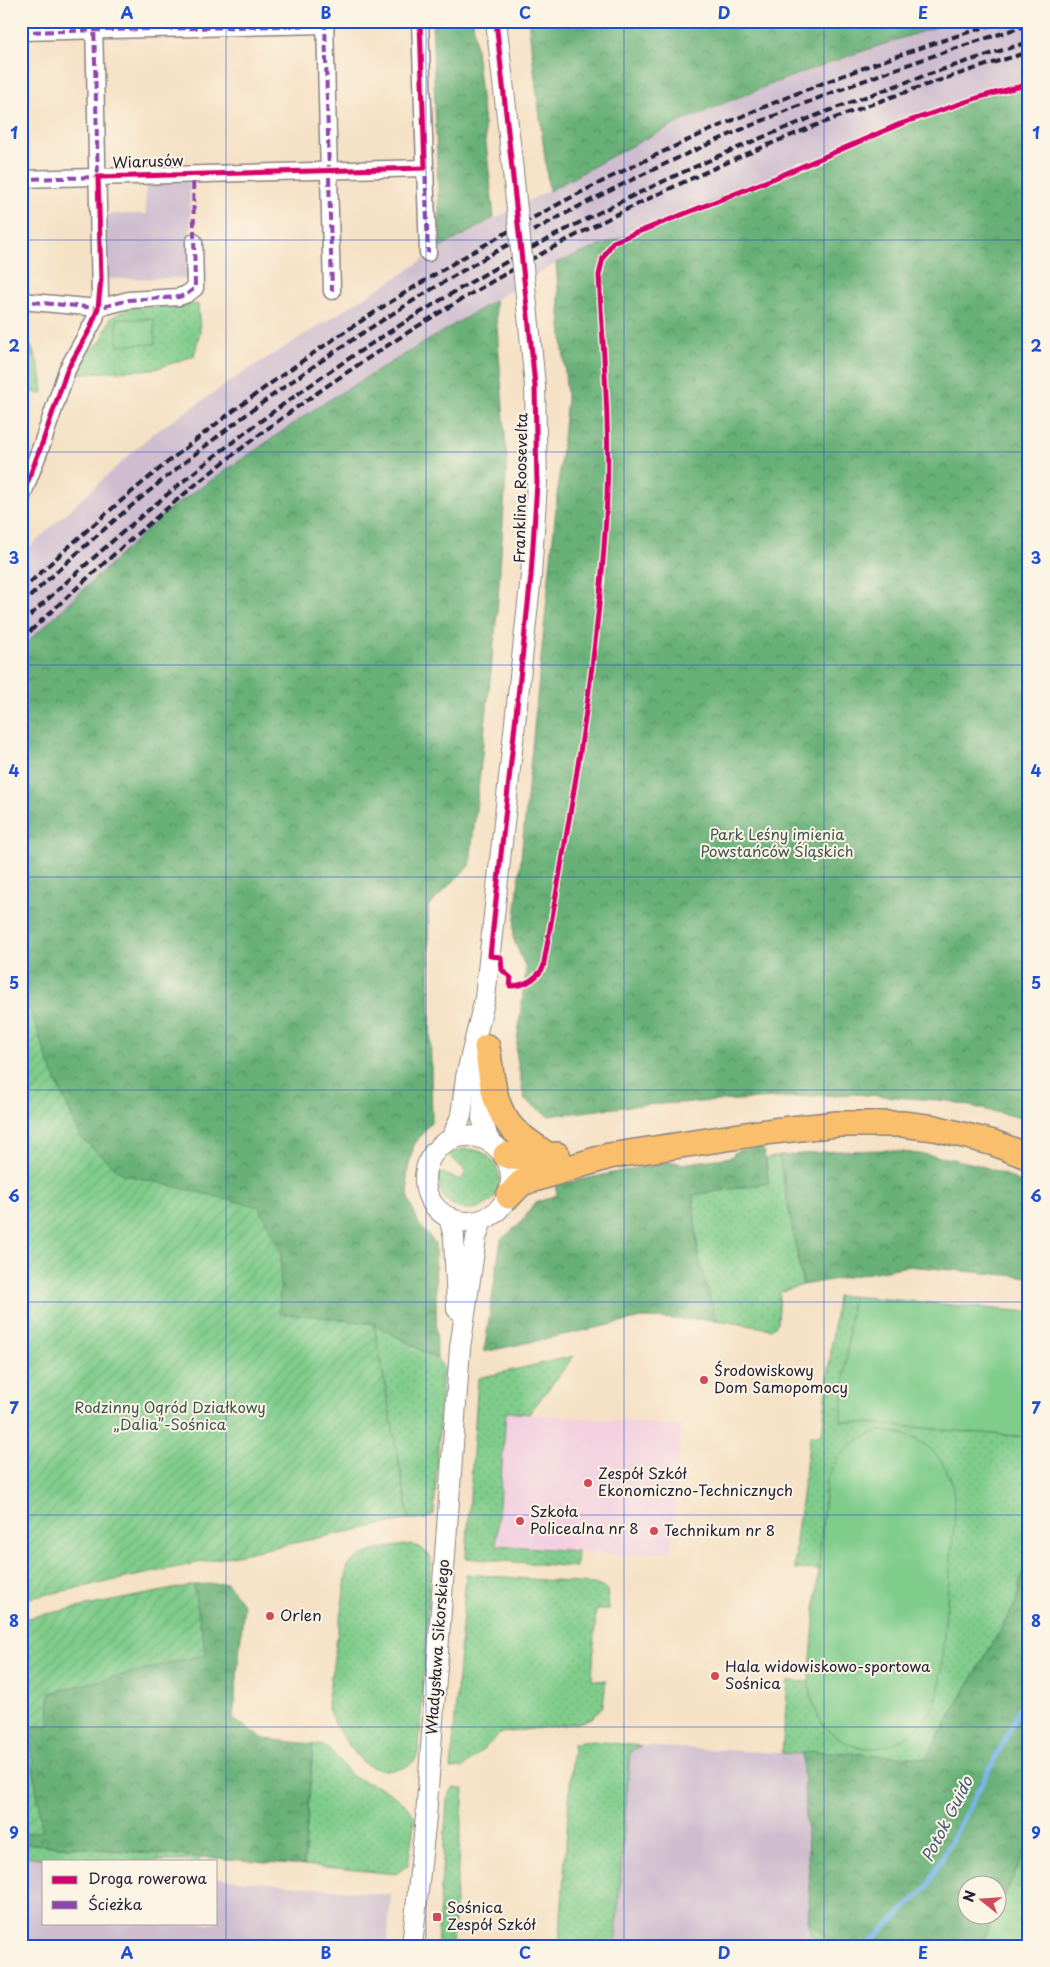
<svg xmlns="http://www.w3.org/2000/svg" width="1050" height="1967" viewBox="0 0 1050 1967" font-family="'Playpen Sans',sans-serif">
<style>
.built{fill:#f3cfe0}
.industrial{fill:#cfbdcf}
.grass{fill:url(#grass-dots);stroke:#507763}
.forest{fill:url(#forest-crowns);stroke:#446959}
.wetland{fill:url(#wetland-marsh);stroke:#507763}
.park{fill:url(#park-tufts);stroke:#507763}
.garden{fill:url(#garden-furrows);stroke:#507763}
.pitch{fill:#7fcc8b;stroke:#507763}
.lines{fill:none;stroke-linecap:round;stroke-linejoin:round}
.stream{stroke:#79b5eb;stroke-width:5}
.minor-casing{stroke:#8c8280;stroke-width:19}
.tertiary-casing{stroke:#8c8280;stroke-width:22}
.primary-casing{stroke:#8c8280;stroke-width:28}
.minor{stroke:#fff;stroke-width:16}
.tertiary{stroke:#fff;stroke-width:20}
.primary{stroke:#f9bf6c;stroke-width:25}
.rail{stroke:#22223b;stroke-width:4;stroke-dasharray:8 4;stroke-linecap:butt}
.tertiary-bridge-casing{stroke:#8c8280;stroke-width:22;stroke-linecap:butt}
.tertiary-bridge{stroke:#fff;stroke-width:20}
.quiet{stroke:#8e44ad;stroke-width:4;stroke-dasharray:8 4;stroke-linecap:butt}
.cycleway-casing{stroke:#fcf5e5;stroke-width:8}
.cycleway{stroke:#d6006c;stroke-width:5}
.grid{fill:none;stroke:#1d4ed8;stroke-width:1;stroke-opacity:0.55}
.poi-dot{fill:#d1495b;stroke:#fcf5e5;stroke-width:2}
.labels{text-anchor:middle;stroke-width:4;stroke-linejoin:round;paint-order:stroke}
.street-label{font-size:15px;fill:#22223b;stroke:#fcf5e5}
.park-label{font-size:15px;fill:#3e5553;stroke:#fcf5e5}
.poi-label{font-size:15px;fill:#22223b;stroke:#fcf5e5;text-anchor:start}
.water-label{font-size:16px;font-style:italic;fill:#405579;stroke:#fcf5e5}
.neatline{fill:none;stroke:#1d4ed8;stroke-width:2}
.grid-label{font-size:16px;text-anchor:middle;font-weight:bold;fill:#1d4ed8}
</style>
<defs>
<pattern id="grass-dots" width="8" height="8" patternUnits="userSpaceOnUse" patternTransform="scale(1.25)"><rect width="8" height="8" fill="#7fcc8b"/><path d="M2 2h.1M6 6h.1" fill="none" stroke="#6daf79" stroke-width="1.8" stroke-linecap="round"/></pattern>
<pattern id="forest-crowns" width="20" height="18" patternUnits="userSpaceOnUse" patternTransform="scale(1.25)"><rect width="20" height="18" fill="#67b077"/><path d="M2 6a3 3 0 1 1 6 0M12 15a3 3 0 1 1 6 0" fill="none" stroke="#548f63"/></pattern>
<pattern id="wetland-marsh" width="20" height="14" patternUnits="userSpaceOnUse" patternTransform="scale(1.25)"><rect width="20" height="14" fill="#7fcc8b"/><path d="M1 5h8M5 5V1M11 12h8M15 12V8" fill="none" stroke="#6daf79"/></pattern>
<pattern id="park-tufts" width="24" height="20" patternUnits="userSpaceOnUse" patternTransform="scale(1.25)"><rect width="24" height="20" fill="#7fcc8b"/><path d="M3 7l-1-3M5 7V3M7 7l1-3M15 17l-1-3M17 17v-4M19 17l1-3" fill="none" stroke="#6daf79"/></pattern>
<pattern id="garden-furrows" width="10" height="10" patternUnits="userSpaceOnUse" patternTransform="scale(1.25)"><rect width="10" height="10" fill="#7fcc8b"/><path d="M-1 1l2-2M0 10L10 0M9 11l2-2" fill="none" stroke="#6daf79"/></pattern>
</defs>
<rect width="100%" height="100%" fill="#fcf5e5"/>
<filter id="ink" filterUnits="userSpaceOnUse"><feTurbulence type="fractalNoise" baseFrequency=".02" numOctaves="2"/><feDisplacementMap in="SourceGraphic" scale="10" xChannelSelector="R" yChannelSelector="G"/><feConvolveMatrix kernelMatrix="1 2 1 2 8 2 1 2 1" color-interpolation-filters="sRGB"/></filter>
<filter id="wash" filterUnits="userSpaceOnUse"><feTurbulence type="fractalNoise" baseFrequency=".0096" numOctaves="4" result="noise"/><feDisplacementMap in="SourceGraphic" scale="20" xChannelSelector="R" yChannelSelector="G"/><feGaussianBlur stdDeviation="1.12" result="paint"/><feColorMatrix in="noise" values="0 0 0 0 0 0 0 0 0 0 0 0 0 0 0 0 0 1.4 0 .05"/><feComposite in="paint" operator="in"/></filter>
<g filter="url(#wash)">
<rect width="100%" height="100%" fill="#f5e1c5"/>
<path class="built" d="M506,1412l175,14 -10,125 -48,4 -127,-10z"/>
<g class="industrial">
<path d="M955,21h74v63l-49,13 -80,27 -125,54 -219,85 -237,143 -152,105 -146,137v-93l130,-120 95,-64 164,-102 30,-21 199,-106 105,-47 146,-53z"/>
<path d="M189,178l3,100 -86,1 -2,-65h42l-1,-34z"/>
<path d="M21,1329l10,32 -10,2z"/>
<path d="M641,1746l161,8 8,133 -2,34 8,25h-201l15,-195z"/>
<path d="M21,1855l37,6h-14v62h172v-45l175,17 -4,51h-366z"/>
</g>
<g class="grass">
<path d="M198,304l2,28 -6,24 -39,13 -85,5 10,-18 20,-13 11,-25 18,-10z"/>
<path d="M464,1149c14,0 25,4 32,17 23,48 -63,64 -57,6l22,8 5,-8 -17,-17 7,-4z"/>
<path d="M779,1156l24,129 -23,7 -2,31 -7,6 -55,-9 -18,-64 -5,-61 76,-12 -3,-24z"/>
<path d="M837,1296h15l-11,125 188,16v106l-13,60 -90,155 -113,-7 -11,3 -20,-1 6,-72 21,1 2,15 12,27 116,-35 15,-174 -4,-38 -44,-43 -13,-2 -13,-1 -54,52 -7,87 -24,-1 1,-29 14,-104 12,-2z"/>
<path d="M374,1324l63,35 6,8 -9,147 -9,5h-16z"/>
<path d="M574,1356l-45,58 -23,-2 -10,133 81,6 -1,16 -110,-9 12,-180z"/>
<path d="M411,1544l10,4 10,9 -12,192c-1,4 -2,9 -4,11 -12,14 -42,13 -54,0 -13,-14 -30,-38 -34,-56l21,-139c17,-16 40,-17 63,-21z"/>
<path d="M466,1574l128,10 13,5 2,21h-13l-4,70 14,1 -3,25 -11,12 -14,5 -77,10 -38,35 -12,1z"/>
<path d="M594,1741l47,5 -11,5 -15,195h-56l14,-203z"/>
<path d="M313,1744l15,3 24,30 37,14 18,15 8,11 -7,48 -12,9 -92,-9z"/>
<path d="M453,1788l11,1 -12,157h-15l10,-148z"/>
<path d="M21,1843l179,14 -1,4h-141l-37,-6z"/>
<path d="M808,1921l28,25h-20z"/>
</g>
<g class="forest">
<path d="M432,21h41l21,197 -54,30z"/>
<path d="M528,21h427c-107,34 -215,71 -316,121 -30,15 -60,33 -90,49z"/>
<path d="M1029,84v1036l-80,-19 -95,-7 -214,11 -92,11 -24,-17 -8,-48 10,-83 -13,-30 54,-540 -11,-135 219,-85 125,-54 80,-27z"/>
<path d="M495,300l12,161 -10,154 -27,250 -42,42 4,213 -18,25 -7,28 2,28 10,23 16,19 2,116 -63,-35 -63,-8 -32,-2 2,-61 -159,-79 -41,-36 -30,-69 -30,-83v-338l146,-137 152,-105z"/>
<path d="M763,1147l6,36 -76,12 5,61 18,64 -74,-2 -158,34 17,-113 19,-15 15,-21 22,-8 -2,-10 116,-24 10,3 50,-7 5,-6z"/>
<path d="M887,1150c47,6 102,10 142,38v89l-121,-11 -105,19 -24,-129 56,-5z"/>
<path d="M1029,1543v301l-31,65v-25h-30v30l27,1 -15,31h-144l-28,-25 2,-34 -8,-133 10,-3 114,7 90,-155z"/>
<path d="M227,1583l17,22 -11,114 31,20 49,5 -9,121 -283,-22v-9l21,-3 -14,-103 21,-35 156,-39 -12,-69z"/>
</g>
<g class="wetland">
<path d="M21,328c12,20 21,40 22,64l-4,2 -18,-7z"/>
<path d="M1029,1844v102h-49l15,-31 3,-1v-5z"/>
</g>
<path class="park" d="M117,319h37l1,25 -38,1z"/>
<g class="garden">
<path d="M21,986l30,83 30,69 41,36 137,33 22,46 -2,61 32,2 63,8 35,195 -379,79 -9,-88v-147l10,-2 -10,-32z"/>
<path d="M193,1585l13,69 -157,39 1,32 -22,3 14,103 -21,3v-215z"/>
</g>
<g class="pitch">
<path d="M852,1296l177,16v125l-188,-16z"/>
<path d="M880,1431c31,1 57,15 69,45 11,27 3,63 1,91 -4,41 -7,81 -11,122 -3,10 -6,20 -12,28 -25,35 -74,44 -103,8 -9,-12 -13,-28 -15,-43l17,-199c9,-28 26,-44 54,-52z"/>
</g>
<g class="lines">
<path class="stream" d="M866,1946l61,-59 84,-159 18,-41"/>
</g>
</g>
<g filter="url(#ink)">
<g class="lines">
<g class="minor-casing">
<g id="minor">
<path d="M325,21l7,270"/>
<path d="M420,21l8,232"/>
<path d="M21,32l305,-7"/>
<path d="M21,179l404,-11"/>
<path d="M21,301l77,7 31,-8 50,-3 8,-3 8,-6 -1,-46"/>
<path d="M21,499l21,-55 25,-74 28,-51 5,-23 -6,-275"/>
</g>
</g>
<g class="tertiary-casing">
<g id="tertiary">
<path d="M496,21l14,122"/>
<path d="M485,1073l-3,45 6,21"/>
<circle cx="468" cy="1179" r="43"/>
<path d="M452,1138l9,-22 5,-39 19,-79 46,-422 6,-93 -2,-97 -4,-42"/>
<path d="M449,1217l5,20 3,72"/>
<path d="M412,1946l14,-129 34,-469 16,-110 6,-18"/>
</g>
</g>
<g class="primary-casing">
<g id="primary">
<path d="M487,1047c5,29 5,62 28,84 10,9 21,16 32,24"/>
<path d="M506,1155c19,7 32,0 51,0"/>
<path d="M509,1196l12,-13 88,-27 164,-25 64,-7h65l33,4 59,15 35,14"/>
</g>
</g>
<use href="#minor" class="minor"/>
<use href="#tertiary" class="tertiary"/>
<use href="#primary" class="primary"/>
<g class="rail">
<path d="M21,591c277,-264 618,-461 984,-570"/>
<path d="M21,605c291,-277 625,-464 1008,-580"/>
<path d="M21,624c74,-69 149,-135 229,-195 235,-177 498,-302 779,-387"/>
<path d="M21,640c76,-72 154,-142 238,-205 233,-174 491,-300 770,-383"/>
</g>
<g class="tertiary-bridge-casing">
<path id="tertiary-bridge" d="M510,143l21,201"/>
</g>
<use href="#tertiary-bridge" class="tertiary-bridge"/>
<g class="quiet">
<path d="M94,21l4,160"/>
<path d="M325,21l7,270"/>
<path d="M21,32l305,-7"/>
<path d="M425,164l3,89"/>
<path d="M21,179l82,-2"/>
<path d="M21,301l77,7 31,-8 50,-3 8,-3 8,-6 -2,-115"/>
</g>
<g class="cycleway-casing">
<g id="cycleway">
<path d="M496,21l35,323 4,42 2,97 -6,93 -41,380 11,1 1,13 9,8 -1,8c15,0 25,-6 33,-18 28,-156 57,-313 64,-471 3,-74 -4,-148 -8,-222l4,-17 10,-16 162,-64 125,-54 80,-27 49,-13"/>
<path d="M21,499l21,-55 25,-74 23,-41 8,-21 3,-29 -3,-102 327,-9 -5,-147"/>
</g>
</g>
<use href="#cycleway" class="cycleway"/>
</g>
</g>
<path class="grid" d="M226,21v1925M426,21v1925M624,21v1925M824,21v1925M21,240h1008M21,452h1008M21,665h1008M21,877h1008M21,1090h1008M21,1302h1008M21,1515h1008M21,1727h1008"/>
<g class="poi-dot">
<circle cx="704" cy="1380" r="5"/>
<circle cx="588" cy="1483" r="5"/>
<circle cx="520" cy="1521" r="5"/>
<circle cx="654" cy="1531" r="5"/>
<circle cx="270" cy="1616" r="5"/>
<circle cx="715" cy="1676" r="5"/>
<rect x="432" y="1912" width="10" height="10" rx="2.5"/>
</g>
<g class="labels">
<g class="street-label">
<text transform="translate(148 162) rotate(-2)" y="5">Wiarusów</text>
<text transform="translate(521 488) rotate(-89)" y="5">Franklina Roosevelta</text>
<text transform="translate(438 1647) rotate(-86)" y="5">Władysława Sikorskiego</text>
</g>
<g class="park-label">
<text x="777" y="840">Park Leśny imienia<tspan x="777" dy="17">Powstańców Śląskich</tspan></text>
<text x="170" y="1413">Rodzinny Ogród Działkowy<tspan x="170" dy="17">„Dalia”-Sośnica</tspan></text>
</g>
<g class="poi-label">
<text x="714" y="1376">Środowiskowy<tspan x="714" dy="17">Dom Samopomocy</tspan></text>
<text x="598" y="1479">Zespół Szkół<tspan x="598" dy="17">Ekonomiczno-Technicznych</tspan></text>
<text x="530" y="1517">Szkoła<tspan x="530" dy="17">Policealna nr 8</tspan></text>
<text x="664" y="1536">Technikum nr 8</text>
<text x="280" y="1621">Orlen</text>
<text x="725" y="1672">Hala widowiskowo-sportowa<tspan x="725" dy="17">Sośnica</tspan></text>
<text x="447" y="1913">Sośnica<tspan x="447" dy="17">Zespół Szkół</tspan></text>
</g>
<g class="water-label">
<text transform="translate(947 1819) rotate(-63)" y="6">Potok Guido</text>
</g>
</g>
<rect width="1050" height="1967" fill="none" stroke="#fcf5e5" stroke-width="55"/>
<rect x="42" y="1860" width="175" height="65" fill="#fcf5e5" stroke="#a5a1a1"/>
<rect x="52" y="1876" width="25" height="8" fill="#d6006c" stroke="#a5a1a1"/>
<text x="88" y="1884" font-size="15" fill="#22223b">Droga rowerowa</text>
<rect x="52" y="1901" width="25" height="8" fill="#8e44ad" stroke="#a5a1a1"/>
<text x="88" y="1910" font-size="15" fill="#22223b">Ścieżka</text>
<g transform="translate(982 1900) rotate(287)"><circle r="24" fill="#fcf5e5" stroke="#a5a1a1"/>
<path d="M0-4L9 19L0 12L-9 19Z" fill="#d1495b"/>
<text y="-8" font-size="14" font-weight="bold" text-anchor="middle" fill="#22223b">N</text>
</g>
<rect x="28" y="28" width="994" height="1912" class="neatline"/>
<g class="grid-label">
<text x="127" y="19">A</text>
<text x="326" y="19">B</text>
<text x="525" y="19">C</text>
<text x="724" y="19">D</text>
<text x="923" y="19">E</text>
<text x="14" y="139">1</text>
<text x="1036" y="139">1</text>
<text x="14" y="352">2</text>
<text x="1036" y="352">2</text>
<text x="14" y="564">3</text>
<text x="1036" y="564">3</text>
<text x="14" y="777">4</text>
<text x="1036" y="777">4</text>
<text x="14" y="989">5</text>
<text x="1036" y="989">5</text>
<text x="14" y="1202">6</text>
<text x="1036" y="1202">6</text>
<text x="14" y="1414">7</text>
<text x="1036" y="1414">7</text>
<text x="14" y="1627">8</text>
<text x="1036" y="1627">8</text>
<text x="14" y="1839">9</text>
<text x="1036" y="1839">9</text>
<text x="127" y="1959">A</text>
<text x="326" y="1959">B</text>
<text x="525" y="1959">C</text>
<text x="724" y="1959">D</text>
<text x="923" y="1959">E</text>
</g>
</svg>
